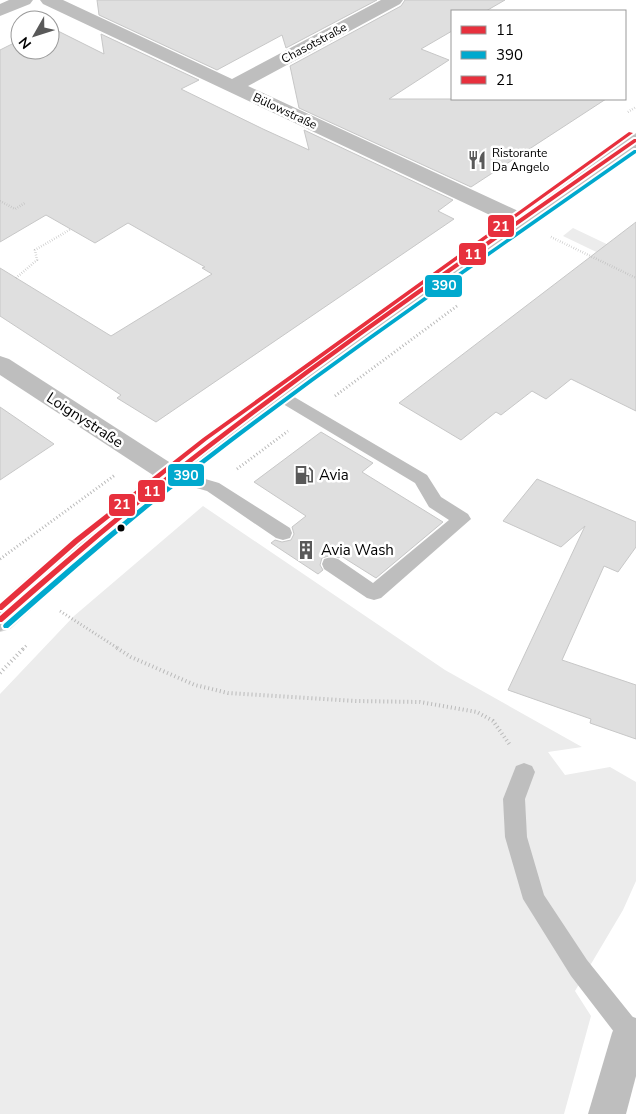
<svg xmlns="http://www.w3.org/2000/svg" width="636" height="1114" viewBox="0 0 636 1114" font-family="'Nunito Sans',sans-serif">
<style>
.green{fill:#ececec}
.building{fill:#dfdfdf;stroke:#c7c7c7}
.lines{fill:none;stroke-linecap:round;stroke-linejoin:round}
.primary-casing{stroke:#dbdbdb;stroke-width:2}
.path-far2{stroke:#b9b9b9;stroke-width:2.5;stroke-dasharray:0.5 2;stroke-linecap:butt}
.path-far1{stroke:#b9b9b9;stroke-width:3;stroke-dasharray:1 2.5;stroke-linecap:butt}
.path{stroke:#b9b9b9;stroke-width:4;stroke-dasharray:1 3;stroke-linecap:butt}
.service{fill:#bebebe;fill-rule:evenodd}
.minor{fill:#bebebe;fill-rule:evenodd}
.primary{fill:#bebebe;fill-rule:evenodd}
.bus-1-casing{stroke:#fff;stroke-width:4}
.bus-2-casing{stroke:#fff;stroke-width:4}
.bus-3-casing{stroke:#fff;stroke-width:4}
.bus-1{fill:#e7303d;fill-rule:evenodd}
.bus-2{fill:#00a9ce;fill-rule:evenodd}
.bus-3{fill:#e7303d;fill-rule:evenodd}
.bus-dot{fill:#000;stroke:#fff;stroke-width:2}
.labels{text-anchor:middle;stroke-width:5;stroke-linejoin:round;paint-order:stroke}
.far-street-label{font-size:12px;fill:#000;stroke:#fff}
.far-poi-label{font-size:12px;fill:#000;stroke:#fff;text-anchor:start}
.street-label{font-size:15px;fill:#000;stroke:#fff}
.poi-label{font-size:15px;fill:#000;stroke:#fff;text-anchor:start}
.line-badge{stroke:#fff;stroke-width:2}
.badge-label{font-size:14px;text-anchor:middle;font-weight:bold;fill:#fff}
</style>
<rect width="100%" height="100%" fill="#fff"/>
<g class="green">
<path d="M573,228l63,30v13l-73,-35z"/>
<path d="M203,506l242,164 137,77 -34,5 17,23 45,-8 26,15v99l-13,29 -48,81 16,25 -27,98h-564v-420l74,-78z"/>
</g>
<g class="building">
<path d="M97,0h280l-91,48 -4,-13 -65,35 -118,-55z"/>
<path d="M405,0h100l-19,11h-34v20l-31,18 28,11 -60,39h217l-135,88 -172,-79 -9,-42 111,-60z"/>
<path d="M50,27l54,27 -3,-20 98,46 -18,9 82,40 46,21 -5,-20 149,70 -15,11 16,8 -298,203 -39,-24 4,-3 -121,-79v-48l111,68 101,-62 -10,-6 3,-1 -77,-44 -33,20 -49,-28 -46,27v-192l20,-10v10h30z"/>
<path d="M636,222v189l-65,-32 -25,20 -14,-8 -31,24 -5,-3 -35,28 -62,-37z"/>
<path d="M0,407l54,37 -54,36z"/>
<path d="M321,432l52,31 -11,9 81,50 -67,56 -35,-22 -2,2 -7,-3 -10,3 -2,7 3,5 -5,4 -47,-31 4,-3 7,2 9,-2 3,-6 -2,-7 14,-11 -52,-34z"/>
<path d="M537,479l99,43v25l-18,25 -14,-6 -42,94 74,25v54l-46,-16 1,-4 -83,-29 77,-164 -24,21 -58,-26z"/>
</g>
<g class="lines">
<g class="primary-casing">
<path id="primary" d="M636,134v15c-214,152 -433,300 -626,479l-10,3v-28c113,-102 237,-191 361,-279 90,-63 179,-126 268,-188z"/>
</g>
<g class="path-far2">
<path d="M628,112l8,-5"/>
<path d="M0,201l15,8 10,-6"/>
<path d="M551,237l85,41"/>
<path d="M16,278l21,-18 -2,-10 36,-21"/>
</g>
<g class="path-far1">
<path d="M335,396l122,-90"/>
<path d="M237,469l51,-38"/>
<path d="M0,559l115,-84"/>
<path d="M60,611l59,38"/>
<path d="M23,649l4,-4"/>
</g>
<g class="path">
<path d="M117,648l14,9 64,28 33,8 128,8 64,1 57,10 16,9 17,24"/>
<path d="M0,673l24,-25"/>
</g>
<g class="service">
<path d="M279,388l148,87 14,22 27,17 3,5 -90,79 -7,2 -7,-2 -43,-29 -2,-5 2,-5 7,-2 7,2 35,24 76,-63 -20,-13 -14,-24 -142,-85 -2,-4 2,-4z"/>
<path d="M171,469l48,14 71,45 2,5 -2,5 -7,2 -7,-2 -69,-47 -42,-12 -3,-4 3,-4z"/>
<path d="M524,763l8,3 3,6 -10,27 2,38 17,58 43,65 49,61v21l-6,3 -9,-4 -50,-65 -48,-77 -18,-62 -2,-38 13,-33z"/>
</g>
<g class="minor">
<path d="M9,0h24l-3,4 -30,12v-12z"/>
<path d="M40,0h23l169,79 149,-79h22l-3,4 -152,82 281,130 3,5 -3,5 -8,1 -8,-1 -470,-222z"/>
<path d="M0,356l9,3 171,110 4,6 -4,6 -9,3 -9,-3 -162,-106z"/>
<path d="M630,1016l6,2v58l-10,38h-38l24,-81 5,-12z"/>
</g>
<use href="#primary" class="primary"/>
<g class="bus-1-casing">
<path id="bus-1" d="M634,139h2v3c-162,114 -327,226 -482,350 -52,42 -102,86 -152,130h-2v-6c49,-43 98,-85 149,-126 156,-125 322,-237 485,-351z"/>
</g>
<g class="bus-2-casing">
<path id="bus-2" d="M634,150h2v3c-161,113 -324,224 -477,346 -52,42 -101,85 -151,129h-4l-1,-2 1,-2c49,-43 99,-87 151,-128 155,-122 318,-233 479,-346z"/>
</g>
<g class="bus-3-casing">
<path id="bus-3" d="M629,132l4,1 -426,307 -129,103 -76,67h-2v-6l74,-65 129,-101z"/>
</g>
<use href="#bus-1" class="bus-1"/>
<use href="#bus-2" class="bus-2"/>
<use href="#bus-3" class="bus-3"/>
</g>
<defs>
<g id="restaurant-bare" transform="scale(1.5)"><path d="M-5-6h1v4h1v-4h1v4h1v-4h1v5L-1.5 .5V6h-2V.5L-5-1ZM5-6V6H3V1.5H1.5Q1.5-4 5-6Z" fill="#595959" stroke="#fff" stroke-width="2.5" paint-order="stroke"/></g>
<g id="fuel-bare" transform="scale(1.5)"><path d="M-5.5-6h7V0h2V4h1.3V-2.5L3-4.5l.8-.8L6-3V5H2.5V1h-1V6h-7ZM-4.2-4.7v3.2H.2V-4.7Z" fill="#595959" stroke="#fff" stroke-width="2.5" paint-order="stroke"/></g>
<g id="building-bare" transform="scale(1.5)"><path d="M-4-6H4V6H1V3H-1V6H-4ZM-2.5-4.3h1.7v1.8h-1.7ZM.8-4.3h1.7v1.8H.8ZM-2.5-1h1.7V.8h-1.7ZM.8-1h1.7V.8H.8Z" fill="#595959" stroke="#fff" stroke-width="2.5" paint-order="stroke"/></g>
</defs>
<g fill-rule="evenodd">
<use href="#restaurant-bare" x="477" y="160"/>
<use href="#fuel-bare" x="304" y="475"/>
<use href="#building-bare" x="306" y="550"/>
</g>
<circle class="bus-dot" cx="121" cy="528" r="4.5"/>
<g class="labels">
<g class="far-street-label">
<text transform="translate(314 43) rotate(-28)" y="4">Chasotstraße</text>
<text transform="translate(285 111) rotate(25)" y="4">Bülowstraße</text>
</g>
<g class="far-poi-label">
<text x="492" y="157">Ristorante<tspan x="492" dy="14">Da Angelo</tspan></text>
</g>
<g class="street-label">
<text transform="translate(85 420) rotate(33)" y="5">Loignystraße</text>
</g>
<g class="poi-label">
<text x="319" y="480">Avia</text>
<text x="321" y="555">Avia Wash</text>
</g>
</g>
<g class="line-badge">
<rect x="487" y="214" width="28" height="24" rx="5" fill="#e7303d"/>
<rect x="458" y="242" width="29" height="24" rx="5" fill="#e7303d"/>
<rect x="424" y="274" width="39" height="24" rx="5" fill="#00a9ce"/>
<rect x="167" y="463" width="38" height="24" rx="5" fill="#00a9ce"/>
<rect x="137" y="479" width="29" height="24" rx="5" fill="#e7303d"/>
<rect x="108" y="493" width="28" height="24" rx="5" fill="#e7303d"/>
</g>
<g class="badge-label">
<text x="501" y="231">21</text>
<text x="473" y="259">11</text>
<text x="444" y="290">390</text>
<text x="186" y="480">390</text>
<text x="152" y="496">11</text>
<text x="122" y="509">21</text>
</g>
<rect x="451" y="10" width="175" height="90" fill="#ffffff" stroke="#999999"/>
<rect x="461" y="26" width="25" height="8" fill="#e7303d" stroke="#999999"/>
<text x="496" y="35" font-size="15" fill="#000000">11</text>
<rect x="461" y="51" width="25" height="8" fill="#00a9ce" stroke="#999999"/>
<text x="496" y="60" font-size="15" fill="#000000">390</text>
<rect x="461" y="76" width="25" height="8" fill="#e7303d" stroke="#999999"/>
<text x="496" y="85" font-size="15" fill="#000000">21</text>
<g transform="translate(35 35) rotate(231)"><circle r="24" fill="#ffffff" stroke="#999999"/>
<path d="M0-4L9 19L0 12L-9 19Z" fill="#595959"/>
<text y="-8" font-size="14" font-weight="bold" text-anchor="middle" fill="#000000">N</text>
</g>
</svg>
